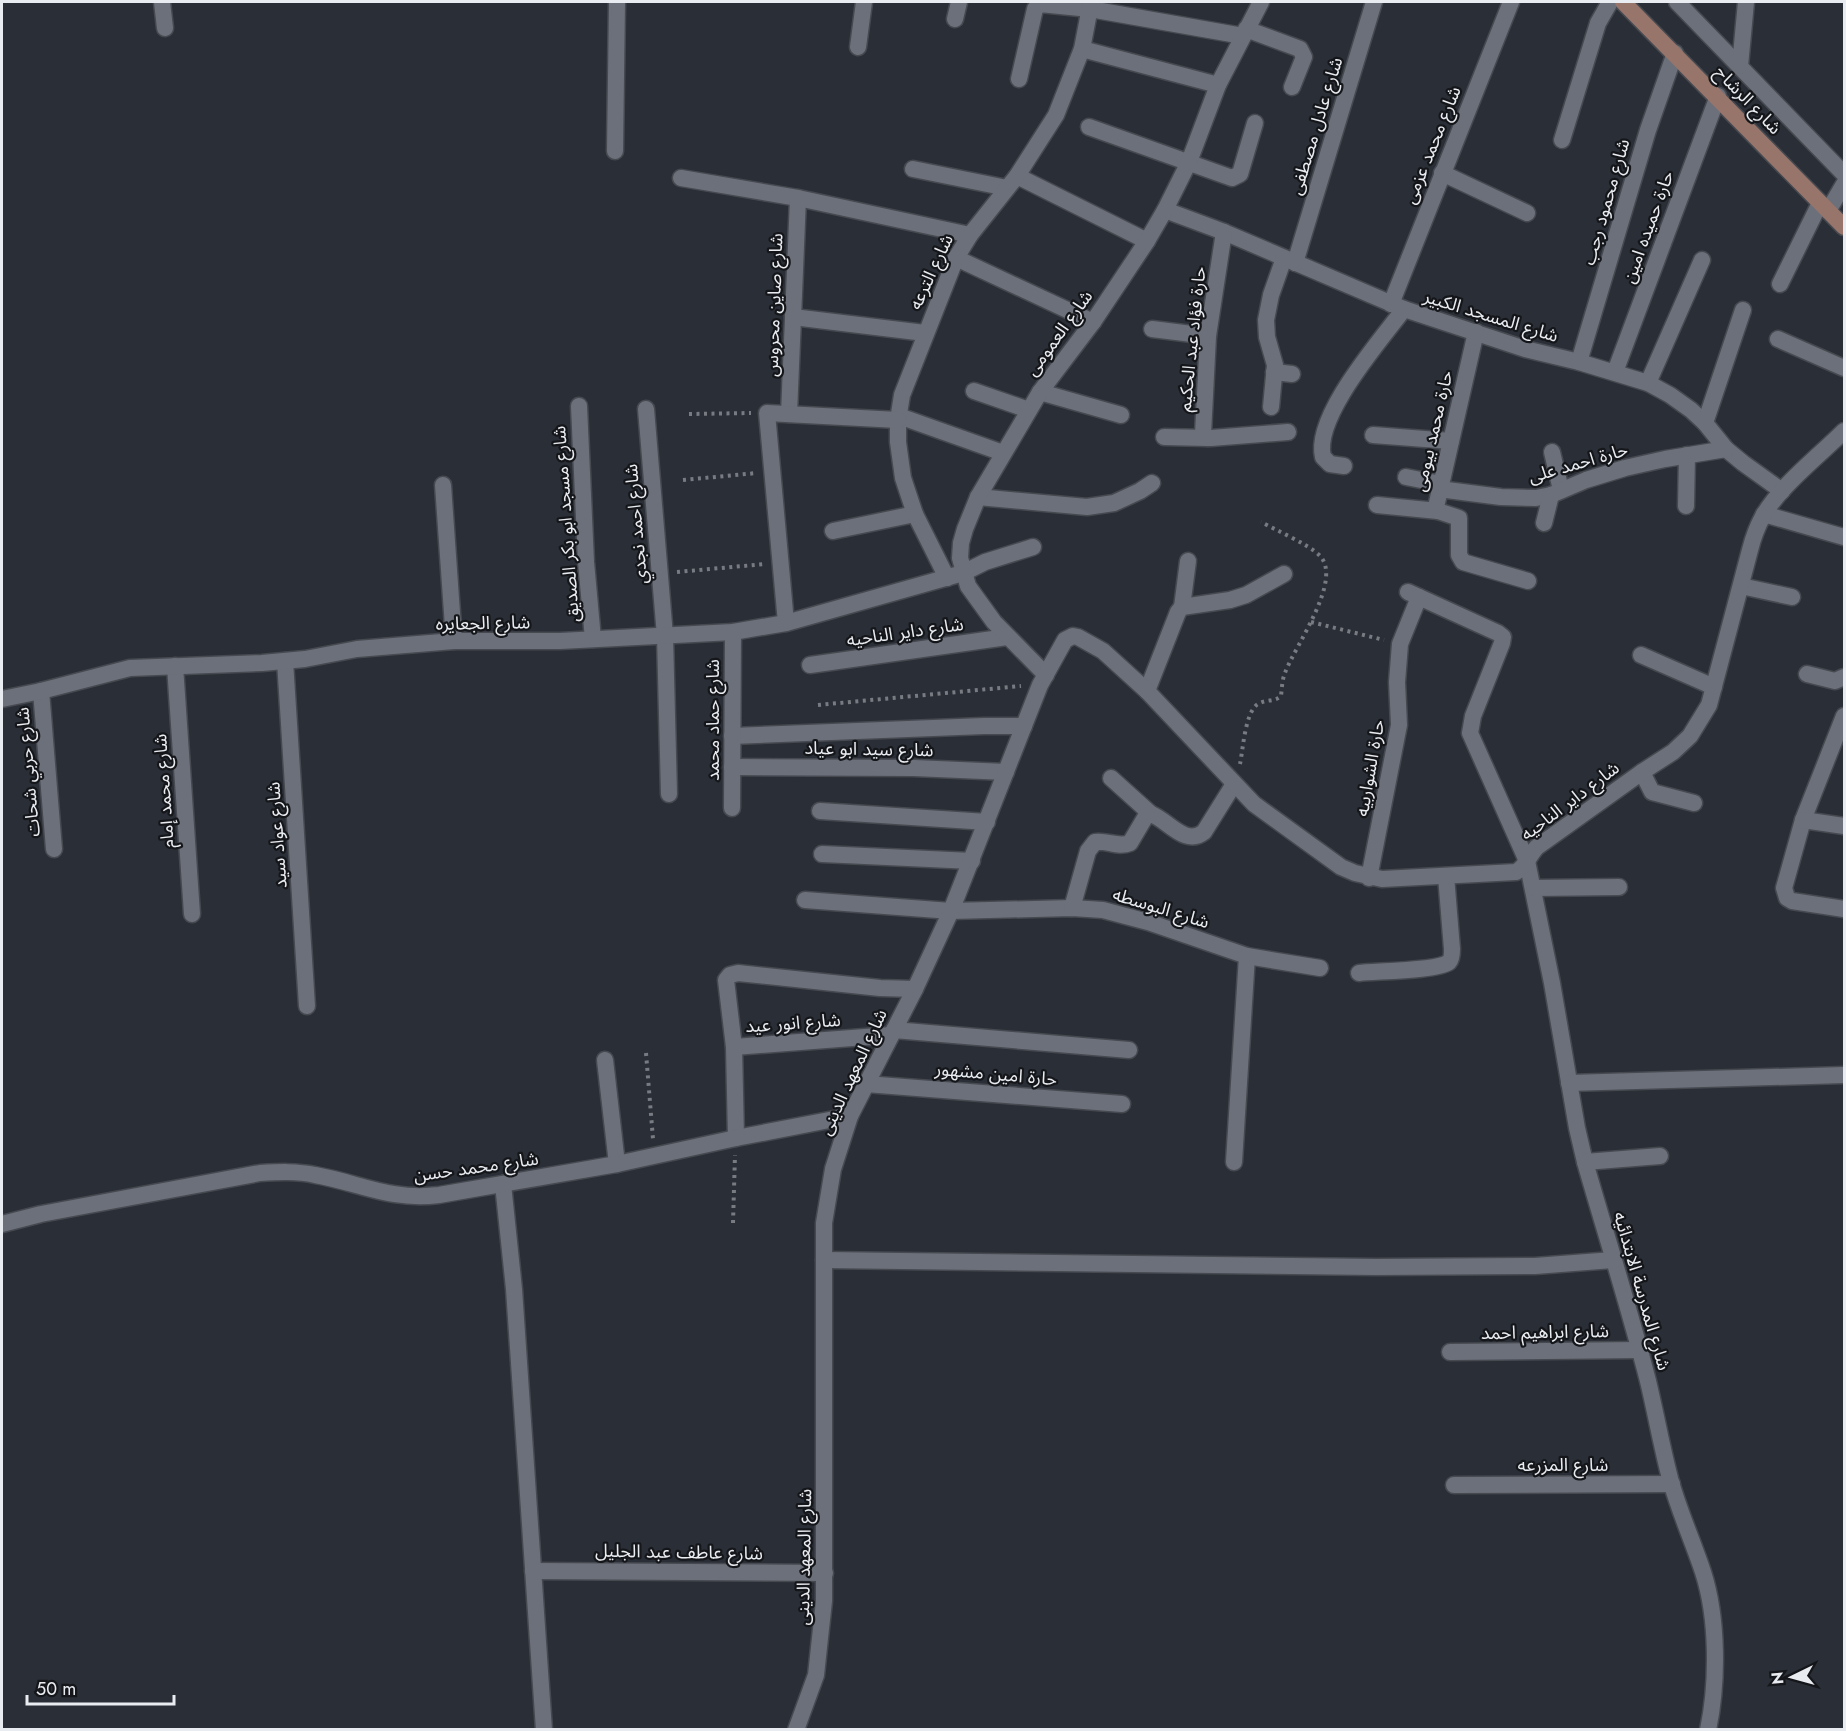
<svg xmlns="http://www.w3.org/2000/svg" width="1846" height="1731" viewBox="0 0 1846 1731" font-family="Jost,'Noto Sans Arabic',sans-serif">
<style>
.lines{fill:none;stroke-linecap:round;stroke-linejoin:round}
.minor-casing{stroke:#464950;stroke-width:19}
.secondary-casing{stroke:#464950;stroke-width:19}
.path{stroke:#787b82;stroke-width:4;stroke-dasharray:3 4.5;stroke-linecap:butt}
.minor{stroke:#6c707a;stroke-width:16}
.secondary{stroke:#97756b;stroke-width:16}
.labels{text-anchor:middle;stroke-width:4.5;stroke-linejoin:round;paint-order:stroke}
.street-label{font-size:18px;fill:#e9ecf1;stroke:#14161a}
</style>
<rect width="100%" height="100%" fill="#2a2e36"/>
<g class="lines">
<g class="minor-casing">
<g id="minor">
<path d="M162,2l3,26"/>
<path d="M1677,2l167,172"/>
<path d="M955,19l4,-17"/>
<path d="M1246,29l54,20 4,8 -12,30"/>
<path d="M858,47l6,-45"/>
<path d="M1082,49l136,36"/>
<path d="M1740,66l6,-64"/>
<path d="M1019,79l16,-70 5,-5 50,5 153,27"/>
<path d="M1089,127l143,51 8,-4 15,-51"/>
<path d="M1562,140l36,-117 12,-21"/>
<path d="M615,151l2,-149"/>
<path d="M913,169l94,19"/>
<path d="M1442,173l85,40"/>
<path d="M1017,176l130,65"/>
<path d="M681,178l117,20 172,37"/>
<path d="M1165,210l59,22 180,77 121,40 54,13 69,21 22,12 21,15 14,13 21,26 17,14 39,28"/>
<path d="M1828,211l16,-27"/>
<path d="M1224,232l-16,104 -5,98 5,4h3l77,-6"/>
<path d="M956,258l137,64"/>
<path d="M1295,263l79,-261"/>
<path d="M1780,284l40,-81"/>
<path d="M1391,304l120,-302"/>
<path d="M793,317l132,16"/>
<path d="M1152,329l56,7"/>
<path d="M1476,332l-40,175 2,4 21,7v37l4,7 65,19"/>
<path d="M1778,339l66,29"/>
<path d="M1579,362l69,-232 27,-77"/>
<path d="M1274,372l18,2"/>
<path d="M1615,372l103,-276"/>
<path d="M1648,383l54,-123"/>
<path d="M974,391l55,19"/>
<path d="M1040,392l81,23"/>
<path d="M579,406l7,156 7,77"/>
<path d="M1271,407l4,-42 -8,-28 -1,-17 5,-25 13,-37"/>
<path d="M646,409l19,227 4,158"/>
<path d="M789,414l9,-216"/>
<path d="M899,416l104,37"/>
<path d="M1705,423l38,-113"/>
<path d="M1373,435l78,6"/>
<path d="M1164,437l44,1"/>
<path d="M1552,452l9,38"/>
<path d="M1344,466l-14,-2 -7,-7c-10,-40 57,-116 81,-148"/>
<path d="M1406,477l35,7"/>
<path d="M443,485l11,156"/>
<path d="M1439,489l62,8 35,1 15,-3 35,-15 39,-12 40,-9 61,-10"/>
<path d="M978,497l109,10 27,-4 26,-12 12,-8"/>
<path d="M1377,505l61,6"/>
<path d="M1686,506l1,-51"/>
<path d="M1764,514l80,23"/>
<path d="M1544,523l7,-28"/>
<path d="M833,531l82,-17"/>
<path d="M947,578l-32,-64 -12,-36 -5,-36v-22l4,-25 54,-137 14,-23 47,-59 39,-61 26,-66 9,-47"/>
<path d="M1741,586l51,11"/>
<path d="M1408,592l90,41 5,4 -1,6 -29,73 -3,17 57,128 25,122 25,145 8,34c21,73 44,145 63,219 8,33 14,68 23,101 9,31 22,60 32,90 15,46 15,111 5,158"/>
<path d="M1182,607l6,-46"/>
<path d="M786,623l-19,-210 131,7"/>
<path d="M1641,655l73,32"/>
<path d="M285,661l22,345"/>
<path d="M810,665l197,-28"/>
<path d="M175,666l17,248"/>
<path d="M1807,674l28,7 9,-4"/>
<path d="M1046,675l-52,-53 -26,-36 -8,-28 1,-15 4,-14 13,-32 62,-105 53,-70 54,-81 18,-31 24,-48 29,-77 43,-83"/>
<path d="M41,691l13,158"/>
<path d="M1147,691l31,-79 4,-5 48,-7 16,-5 38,-21"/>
<path d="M2,699l39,-8 89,-23 132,-5 43,-4 52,-10 97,-8h106l173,-9 53,-9 177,-50 22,-11 48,-15"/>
<path d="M1844,716l-41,104 -19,68 3,10 5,3 52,8"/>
<path d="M732,736l252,-10h40"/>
<path d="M732,767l182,1 92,4"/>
<path d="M1642,772l10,20 42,11"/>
<path d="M1111,778l40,36"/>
<path d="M732,808l1,-176"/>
<path d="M820,811l167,11"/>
<path d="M1803,820l41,6"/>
<path d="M822,854l150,7"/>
<path d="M1369,878l30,-153 -2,-43 3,-38 19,-47"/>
<path d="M1534,888l85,-1"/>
<path d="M805,900l146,11 121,-3 31,2 45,12 99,34 73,12"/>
<path d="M1072,908l16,-57 7,-9c12,-2 23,6 35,1l16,-27 5,-2c17,6 34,33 53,18l30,-48"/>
<path d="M1359,973c16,-2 79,-2 90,-11 3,-3 3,-9 3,-13l-6,-73"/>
<path d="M894,1030l235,20"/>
<path d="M734,1047l157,-12"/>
<path d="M605,1060l12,104"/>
<path d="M1569,1083l275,-8"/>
<path d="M866,1084l256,20"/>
<path d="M736,1138l-2,-91 -8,-67 4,-5 8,-2 142,15 35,1"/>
<path d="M1234,1162l13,-206"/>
<path d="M1585,1162l75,-6"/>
<path d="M503,1184l11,105 30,441"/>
<path d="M2,1224l39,-10 219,-41c18,-1 37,-2 55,2 45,8 75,26 124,20l178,-31 119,-26 114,-22"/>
<path d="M824,1260l552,7 159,-1 78,-6"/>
<path d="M1450,1352l189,-2"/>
<path d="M1454,1485l218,-1"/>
<path d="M533,1571l292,2"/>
<path d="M796,1730l20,-55 8,-74v-378l9,-54 17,-53 65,-127 36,-78 89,-226 25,-45 8,-4 5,1 25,14 44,40 107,113 87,63 14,6 27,6 134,-7c10,-5 13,-17 21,-25l105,-75 31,-20 17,-16 19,-31 41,-155c3,-12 7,-23 13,-34 17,-30 57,-61 81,-85"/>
</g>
</g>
<g class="secondary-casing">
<path id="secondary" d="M1623,2l221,225"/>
</g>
<g class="path">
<path d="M689,414l62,-1"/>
<path d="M683,480l74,-7"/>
<path d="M677,572l88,-8"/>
<path d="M1311,622l73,18"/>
<path d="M818,705l203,-19"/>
<path d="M1240,764c3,-14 5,-52 18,-60 8,-5 17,-2 23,-8 1,-8 1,-16 4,-23 9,-26 61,-96 33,-119 -11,-10 -42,-24 -57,-32"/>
<path d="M646,1053l7,86"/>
<path d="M733,1223l2,-68"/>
</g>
<use href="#minor" class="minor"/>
<use href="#secondary" class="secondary"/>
</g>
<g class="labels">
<g class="street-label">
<text transform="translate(1748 100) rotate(46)" y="6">شارع الرشاح</text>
<text transform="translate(1316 126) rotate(-73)" y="6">شارع عادل مصطفى</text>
<text transform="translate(1432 145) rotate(-68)" y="6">شارع محمد عزمى</text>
<text transform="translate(1606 202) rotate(-74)" y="6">شارع محمود رجب</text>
<text transform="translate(1648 227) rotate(-70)" y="6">حارة حميده امين</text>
<text transform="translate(931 272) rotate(-65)" y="6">شارع الترعه</text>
<text transform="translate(774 305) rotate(-88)" y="6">شارع صاين محروس</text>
<text transform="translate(1491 316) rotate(17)" y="6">شارع المسجد الكبير</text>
<text transform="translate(1059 333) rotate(-54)" y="6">شارع العمومى</text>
<text transform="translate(1192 339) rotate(-84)" y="6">حارة فؤاد عبد الحكيم</text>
<text transform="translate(1433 431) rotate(-77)" y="6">حارة محمد بيومى</text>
<text transform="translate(1578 463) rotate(-16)" y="6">حارة احمد على</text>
<text transform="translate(566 524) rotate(-94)" y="6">شارع مسجد ابو بكر الصديق</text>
<text transform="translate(636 524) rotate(-95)" y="6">شارع احمد نجدي</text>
<text transform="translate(483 623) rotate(-1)" y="6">شارع الجعايره</text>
<text transform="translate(905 632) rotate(-8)" y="6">شارع داير الناحيه</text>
<text transform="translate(713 720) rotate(-90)" y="6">شارع حماد محمد</text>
<text transform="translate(869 749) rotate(1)" y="6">شارع سيد ابو عياد</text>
<text transform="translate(1370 768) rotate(-80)" y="6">حارة الشواربيه</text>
<text transform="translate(28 772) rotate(-95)" y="6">شارع حربي شحات</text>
<text transform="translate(164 791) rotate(-94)" y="6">شارع محمد إمام</text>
<text transform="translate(1570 801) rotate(-37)" y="6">شارع داير الناحيه</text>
<text transform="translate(277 835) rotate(-94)" y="6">شارع عواد سيد</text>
<text transform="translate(1161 908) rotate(17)" y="6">شارع البوسطه</text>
<text transform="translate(793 1023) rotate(-4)" y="6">شارع انور عيد</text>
<text transform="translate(853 1072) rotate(-65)" y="6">شارع المعهد الدينى</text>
<text transform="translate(996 1074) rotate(5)" y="6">حارة امين مشهور</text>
<text transform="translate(476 1167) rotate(-8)" y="6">شارع محمد حسن</text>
<text transform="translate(1642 1291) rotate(74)" y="6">شارع المدرسة الابتدائيه</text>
<text transform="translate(1545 1332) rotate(-1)" y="6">شارع ابراهيم احمد</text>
<text x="1563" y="1471">شارع المزرعه</text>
<text transform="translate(679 1552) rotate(1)" y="6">شارع عاطف عبد الجليل</text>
<text transform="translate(804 1557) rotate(-89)" y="6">شارع المعهد الدينى</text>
</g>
</g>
<rect width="1846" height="1731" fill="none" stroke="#e9ecf1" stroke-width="6"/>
<g transform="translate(1792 1677) rotate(265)" stroke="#14161a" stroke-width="4.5" paint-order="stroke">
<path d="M0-4.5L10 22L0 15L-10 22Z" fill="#e9ecf1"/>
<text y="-9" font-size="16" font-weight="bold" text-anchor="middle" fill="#e9ecf1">N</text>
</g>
<path d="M27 1695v9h147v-9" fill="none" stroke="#e9ecf1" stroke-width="3"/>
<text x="36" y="1695" font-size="18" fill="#e9ecf1" stroke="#14161a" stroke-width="4.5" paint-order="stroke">50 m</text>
</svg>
